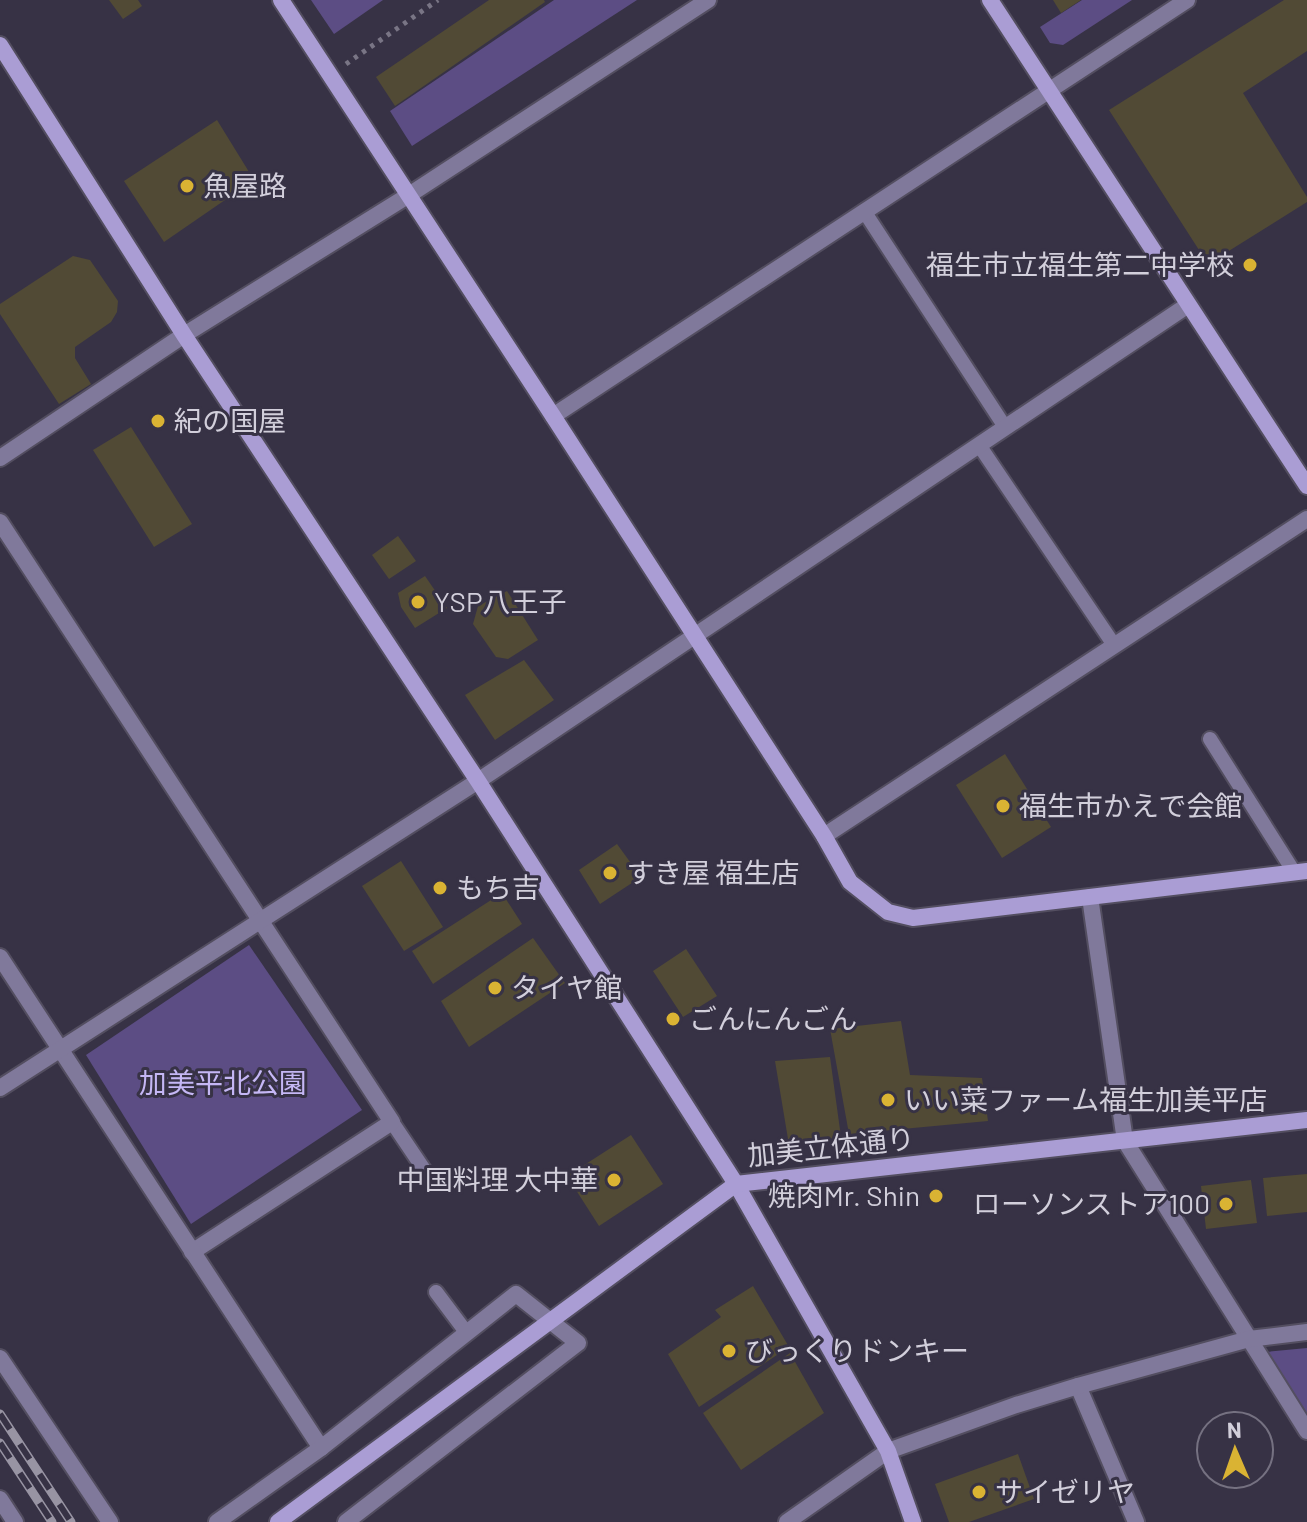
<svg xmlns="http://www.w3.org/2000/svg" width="1307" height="1522" viewBox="0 0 1307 1522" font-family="Barlow,'Noto Sans JP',sans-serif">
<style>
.green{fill:#5c4d84}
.building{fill:#514a35}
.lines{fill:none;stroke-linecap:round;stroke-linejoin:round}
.lane-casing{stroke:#534e60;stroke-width:18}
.street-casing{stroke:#534e60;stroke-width:20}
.secondary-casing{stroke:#534e60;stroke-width:20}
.path{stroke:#797585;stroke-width:5;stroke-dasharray:4 6;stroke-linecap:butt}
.lane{stroke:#80799b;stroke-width:14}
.street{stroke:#80799b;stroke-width:16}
.secondary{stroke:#aa9dd4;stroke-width:16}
.rail-casing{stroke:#9894a3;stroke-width:9}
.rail{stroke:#373245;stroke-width:6;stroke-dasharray:18;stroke-linecap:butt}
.poi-dot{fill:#dab333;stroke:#373245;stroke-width:3}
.labels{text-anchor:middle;stroke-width:6;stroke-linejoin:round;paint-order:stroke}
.poi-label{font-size:28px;fill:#d2cfdb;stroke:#373245;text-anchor:start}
.park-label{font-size:28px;fill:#c5b7f5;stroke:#373245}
.street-label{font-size:28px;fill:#d2cfdb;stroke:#373245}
</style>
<rect width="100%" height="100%" fill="#373245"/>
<g class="green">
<path d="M311,0h72l-49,34z"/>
<path d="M554,0h83l-225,146 -22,-35z"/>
<path d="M1082,0h50l-69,45 -13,-2 -10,-16z"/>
<path d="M249,945l113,165 -171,114 -105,-169z"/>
<path d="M1307,1348v70l-41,-66z"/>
</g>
<g class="building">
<path d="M109,0h29l4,6 -19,13z"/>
<path d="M489,0h55l1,2 -150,104 -19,-29z"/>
<path d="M1053,0h28l-20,13z"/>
<path d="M1284,0h23v51l-64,42 64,104v5l-99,62 -99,-154z"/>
<path d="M217,120l37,60 -90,62 -40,-61z"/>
<path d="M73,256l17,4 28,41 -1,11 -6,10 -36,25v11l16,26 -32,20 -59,-90v-10z"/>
<path d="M131,427l61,97 -38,23 -61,-97z"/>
<path d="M398,536l18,25 -27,18 -17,-24z"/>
<path d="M425,576l22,32 -32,20 -14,-21 -3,-14z"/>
<path d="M507,591l31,49 -30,19 -12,-2 -23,-33 5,-18z"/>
<path d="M524,660l30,40 -59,40 -30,-45z"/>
<path d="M1005,754l46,73 -49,31 -46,-73z"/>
<path d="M617,844l24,33 -41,27 -21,-34z"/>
<path d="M401,861l42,66 -39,24 -42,-65z"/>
<path d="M502,893l20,31 -89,60 -21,-33z"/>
<path d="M533,938l32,45 -96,64 -28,-46z"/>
<path d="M686,949l31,47 -34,21 -30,-46z"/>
<path d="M901,1021l9,54 72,3 6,43 -139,13 -19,-105z"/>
<path d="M830,1057l11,80 -52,8 -14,-84z"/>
<path d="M631,1135l32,49 -64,42 -32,-50z"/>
<path d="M1307,1174v38l-40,4 -4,-38z"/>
<path d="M1251,1180l6,43 -51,6 -5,-43z"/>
<path d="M753,1286l36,61 -90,60 -31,-53 53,-37 -6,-7z"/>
<path d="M790,1353l34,60 -83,57 -38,-57z"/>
<path d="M1018,1454l16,45 -65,23h-20l-14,-38z"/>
</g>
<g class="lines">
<g class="lane-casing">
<g id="lane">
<path d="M864,211l141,216"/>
<path d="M979,445l135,200"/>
<path d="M1210,739l84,133"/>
<path d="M392,1122l39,58"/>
<path d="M436,1292l30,40"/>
</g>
</g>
<g class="street-casing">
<g id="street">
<path d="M553,416l634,-416"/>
<path d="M0,458l184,-123 225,-140 299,-195"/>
<path d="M0,522l392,600 -200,130"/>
<path d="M824,836l483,-317"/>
<path d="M1090,897l35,244 182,290"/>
<path d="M0,957l321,491"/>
<path d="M0,1088l478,-307 710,-476"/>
<path d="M0,1358l110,164"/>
<path d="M1078,1386l58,136"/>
<path d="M0,1499l15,23"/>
<path d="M217,1522l104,-74 195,-154 62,49 -232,179"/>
<path d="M787,1522l101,-71 128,-46 62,-19 171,-47 58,-7"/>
</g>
</g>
<g class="secondary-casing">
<g id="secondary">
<path d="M281,0l272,416 271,420 26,46 38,30 25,6 394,-47"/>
<path d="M990,0l317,486"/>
<path d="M0,45l184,290 294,446 258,403 152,267 25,71"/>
<path d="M278,1522l458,-338 571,-64"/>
</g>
</g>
<path class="path" d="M346,64l92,-64"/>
<use href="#lane" class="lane"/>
<use href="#street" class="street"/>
<use href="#secondary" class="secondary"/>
<g class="rail-casing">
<g id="rail">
<path d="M0,1414l71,108"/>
<path d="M0,1443l52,79"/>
</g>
</g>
<use href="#rail" class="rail"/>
</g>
<g class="poi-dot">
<circle cx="187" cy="186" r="8"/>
<circle cx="1250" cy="265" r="8"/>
<circle cx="158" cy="421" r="8"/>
<circle cx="418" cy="602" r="8"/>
<circle cx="1003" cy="806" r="8"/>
<circle cx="610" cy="873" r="8"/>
<circle cx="440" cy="888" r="8"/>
<circle cx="495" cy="988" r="8"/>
<circle cx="673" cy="1019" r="8"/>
<circle cx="888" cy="1100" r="8"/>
<circle cx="614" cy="1180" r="8"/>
<circle cx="936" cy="1196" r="8"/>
<circle cx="1226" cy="1204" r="8"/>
<circle cx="729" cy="1351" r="8"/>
<circle cx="979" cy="1492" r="8"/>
</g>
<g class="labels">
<g class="poi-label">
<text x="203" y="196">魚屋路</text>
<text x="1234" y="275" text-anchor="end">福生市立福生第二中学校</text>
<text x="174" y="431">紀の国屋</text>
<text x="434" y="612">YSP八王子</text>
<text x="1019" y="816">福生市かえで会館</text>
<text x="626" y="883">すき屋 福生店</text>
<text x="456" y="898">もち吉</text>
<text x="511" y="998">タイヤ館</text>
<text x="689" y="1029">ごんにんごん</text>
<text x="904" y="1110">いい菜ファーム福生加美平店</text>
<text x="598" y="1190" text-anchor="end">中国料理 大中華</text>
<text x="920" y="1206" text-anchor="end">焼肉Mr. Shin</text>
<text x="1210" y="1214" text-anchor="end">ローソンストア100</text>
<text x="745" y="1361">びっくりドンキー</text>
<text x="995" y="1502">サイゼリヤ</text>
</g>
<g class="park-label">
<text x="223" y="1093">加美平北公園</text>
</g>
<g class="street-label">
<text transform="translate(831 1147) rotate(-6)" y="10">加美立体通り</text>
</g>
</g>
<g transform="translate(1235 1450) rotate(358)"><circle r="38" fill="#373245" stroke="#757181" stroke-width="2"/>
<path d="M0-6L14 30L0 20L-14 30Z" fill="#dab333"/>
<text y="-12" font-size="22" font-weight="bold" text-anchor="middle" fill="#d2cfdb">N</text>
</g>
</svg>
